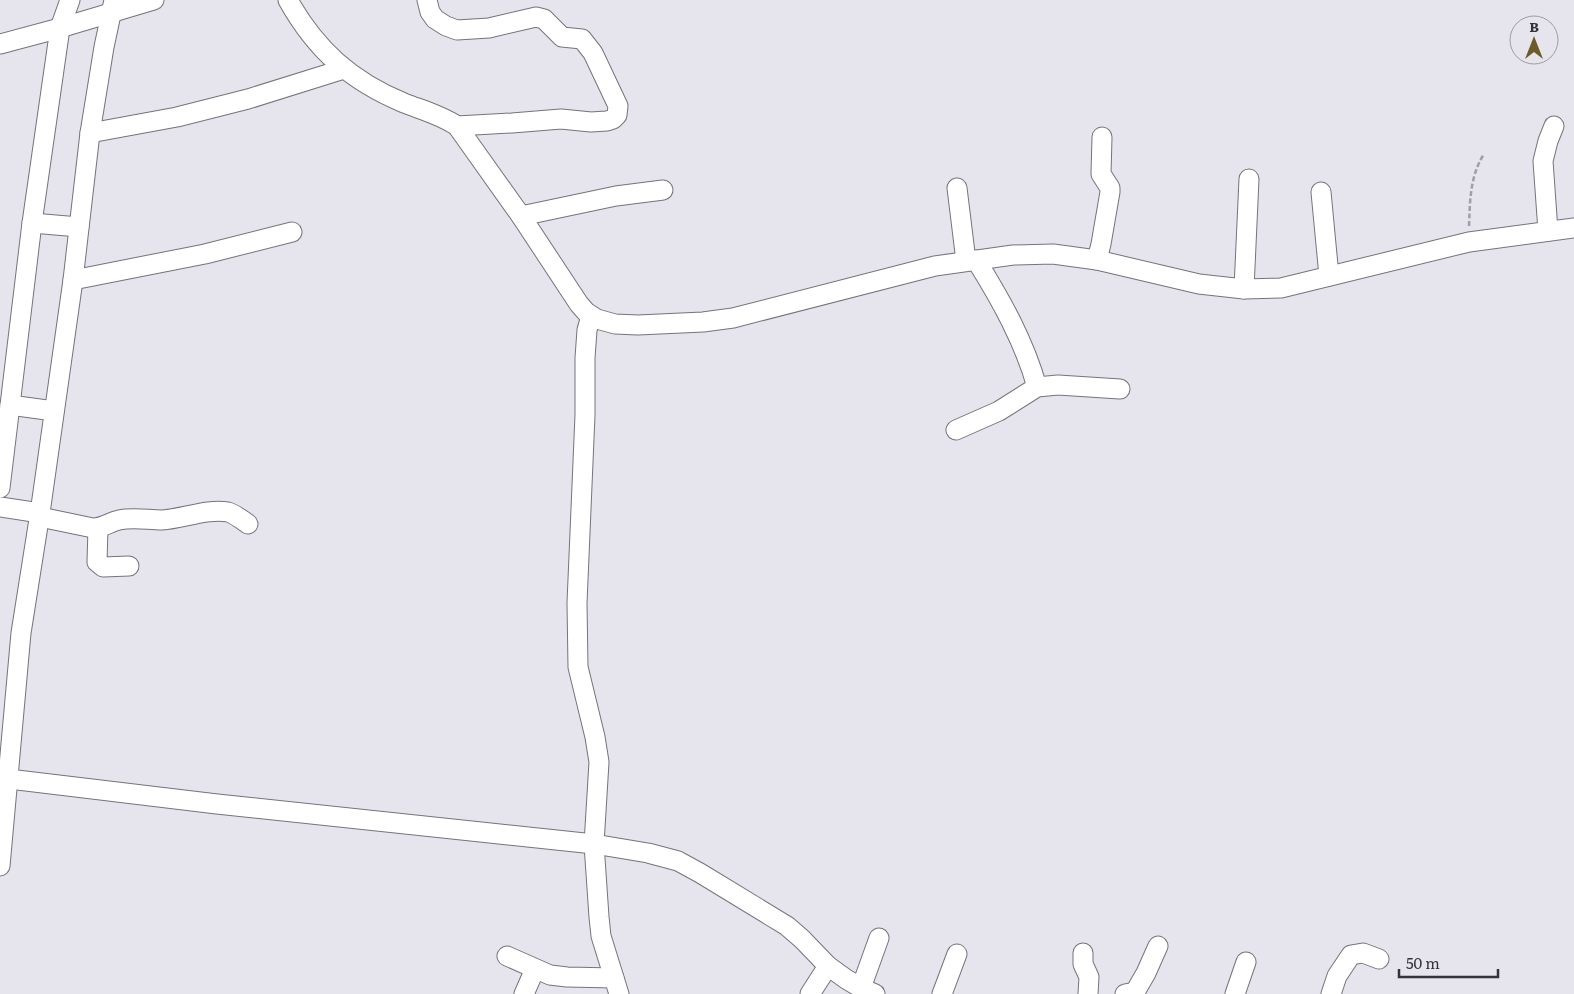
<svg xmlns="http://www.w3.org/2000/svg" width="1574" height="994" viewBox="0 0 1574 994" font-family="Literata,serif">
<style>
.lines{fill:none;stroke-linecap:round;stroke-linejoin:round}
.minor-casing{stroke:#75737b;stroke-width:21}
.path{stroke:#a09fa5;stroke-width:2.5;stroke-dasharray:5 2.5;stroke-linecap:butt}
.minor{stroke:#fff;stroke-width:19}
</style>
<rect width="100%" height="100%" fill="#e6e4ec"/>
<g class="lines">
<g class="minor-casing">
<g id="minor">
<path d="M288,0c28,50 63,81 116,103 18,7 37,12 53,23l64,90 58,88 7,8 11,7 18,5 23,1 65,-3 30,-4 202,-52 78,-11 40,-1 44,6 102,24 45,5 37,-1 188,-46 105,-14"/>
<path d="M427,0l3,12 5,7 11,7 11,4 32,-2 47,-11 8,2 18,18 20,2 11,14 25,53 -1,9 -4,4 -6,2 -16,1 -30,-3 -49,4 -55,3"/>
<path d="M0,44l60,-16 94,-28"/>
<path d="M90,133l87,-16 71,-18 96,-30"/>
<path d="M957,188l9,73"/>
<path d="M1321,192l8,84"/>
<path d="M521,216l95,-20 47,-6"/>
<path d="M32,223l47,4"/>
<path d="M1548,231l-5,-70 5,-20 6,-15"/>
<path d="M976,260c25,40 48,81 61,127"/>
<path d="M1097,260l4,-16 9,-52v-4l-9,-14 1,-37"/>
<path d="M73,280l132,-26 87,-22"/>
<path d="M1244,289l5,-110"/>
<path d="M591,316l-4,14 -2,28v57l-8,188 1,64 17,70 4,25 -5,82 5,73 2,19 18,58"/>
<path d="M10,405l44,6"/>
<path d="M956,430l43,-19 38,-24 21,-2 62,4"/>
<path d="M0,488l32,-265 28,-195 10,-28"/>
<path d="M0,507l40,6"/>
<path d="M40,517l53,11c10,0 17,-6 26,-8 15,-3 29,0 43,0 20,-1 46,-12 66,-8 7,2 14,8 20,12"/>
<path d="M98,528l-1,34 6,5 26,-1"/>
<path d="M0,778l217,26 377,40 54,9 30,8 22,12 87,53 15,13 26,27 18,13 15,9 14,6"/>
<path d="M0,866l21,-233 19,-120 33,-233 17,-147 14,-86 10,-47"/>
<path d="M1083,953v11l6,13 -1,17"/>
<path d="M507,956l43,19 17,2 47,1"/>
<path d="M861,988l18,-50"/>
<path d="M524,994l11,-25"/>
<path d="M810,994l18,-28"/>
<path d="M942,994l15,-40"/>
<path d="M1125,994l10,-2 11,-19 12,-27"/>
<path d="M1235,994l11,-32"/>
<path d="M1331,994l6,-18 14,-21 12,-2 16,6"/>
</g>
</g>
<path class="path" d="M1469,226c1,-26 1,-50 15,-72"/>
<use href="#minor" class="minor"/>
</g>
<g transform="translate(1534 40)"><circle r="24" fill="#e6e4ec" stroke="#9f9da4"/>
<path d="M0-4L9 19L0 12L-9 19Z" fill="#6c5b29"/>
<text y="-8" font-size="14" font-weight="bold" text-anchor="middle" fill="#343337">B</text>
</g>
<path d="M1399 969v8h99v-8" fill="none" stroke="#343337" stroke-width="2.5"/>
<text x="1406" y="969" font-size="15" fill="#343337" stroke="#e6e4ec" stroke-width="4" paint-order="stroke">50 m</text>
</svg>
